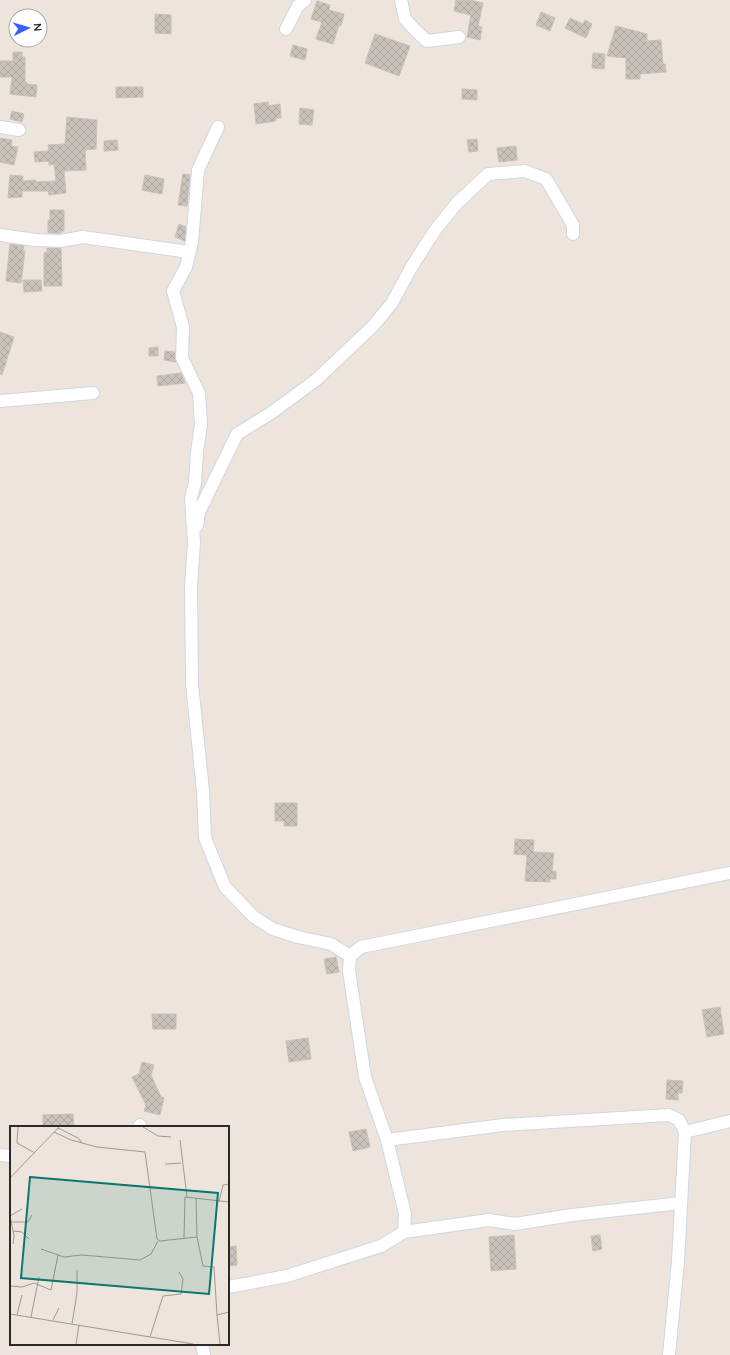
<svg xmlns="http://www.w3.org/2000/svg" width="730" height="1355" viewBox="0 0 730 1355" font-family="Quicksand,sans-serif">
<style>
.building{fill:url(#building-cross-hatch);stroke:#c8c1b5}
.lines{fill:none;stroke-linecap:round;stroke-linejoin:round}
.minor-casing{stroke:#d1d5e3;stroke-width:14}
.minor{stroke:#fff;stroke-width:12}
.inset-road{fill:none;stroke:#9f9a95;stroke-width:1}
.view{fill:#0f766e;fill-opacity:0.15;stroke:#0f766e;stroke-width:2}
.inset-edge{fill:none;stroke:#2a2a2a;stroke-width:2}
</style>
<defs>
<pattern id="building-cross-hatch" width="8" height="8" patternUnits="userSpaceOnUse"><rect width="8" height="8" fill="#c8c2bb"/><path d="M0 0l8 8M0 8l8-8" fill="none" stroke="#aca7a1"/></pattern>
</defs>
<rect width="100%" height="100%" fill="#ede5dc"/>
<g class="building">
<path d="M456,0h14l13,3 -5,23 4,1 -2,13 -13,-3 4,-22 -17,-4z"/>
<path d="M317,1l13,4 -1,5 15,4 -3,12 -2,-1 -6,19 -17,-5 6,-17 -11,-3z"/>
<path d="M541,12l14,6 -5,13 -14,-6z"/>
<path d="M155,14l16,1v19l-16,-1z"/>
<path d="M570,18l13,6 2,-4 7,4 -6,14 -21,-10z"/>
<path d="M616,26l31,8v7l14,-1 2,24h2l1,8 -26,2v5h-14v-21l-19,-2z"/>
<path d="M375,34l35,12 -11,30 -34,-13z"/>
<path d="M293,45l14,4 -2,11 -15,-4z"/>
<path d="M13,52h9v5h3v25h2v2l10,1 -1,12 -26,-3 2,-17h-12v-16h13z"/>
<path d="M593,53l12,1 -1,15 -12,-1z"/>
<path d="M116,87h27v10l-27,1z"/>
<path d="M462,89l15,1v10l-15,-1z"/>
<path d="M268,102l1,4 11,-2 1,14h-5v3l-20,3 -2,-20z"/>
<path d="M300,108l14,2 -2,15 -13,-1z"/>
<path d="M12,111l12,3 -2,8 -12,-3z"/>
<path d="M67,117l30,3 -1,29 -11,1 1,20 -22,1 2,22 -17,2 -1,-4h-26v6l-14,1 2,-23 13,1 -1,5 14,-1v2l20,-1 -2,-17 -5,1v-4l-14,1 -1,-10 15,-1 -1,-6 17,-1z"/>
<path d="M0,138l12,2 -1,6 7,1 -4,18 -14,-3z"/>
<path d="M477,139l1,12 -9,1 -2,-12z"/>
<path d="M117,140l1,10 -14,1v-10z"/>
<path d="M516,146l1,14 -18,2 -2,-14z"/>
<path d="M183,174l7,1 -3,31 -9,-1z"/>
<path d="M145,175l19,4 -2,15 -20,-4z"/>
<path d="M50,210h14v21h-3v2h-13v-13h2z"/>
<path d="M179,224l7,3 -1,14 -10,-4z"/>
<path d="M10,244l14,2 -1,5h2l-4,32 -15,-2z"/>
<path d="M47,248h14l1,38h-18v-33l3,-1z"/>
<path d="M23,280h18l1,11 -18,1z"/>
<path d="M0,332l14,5 -12,38 -2,-1z"/>
<path d="M158,347v9h-9v-8z"/>
<path d="M165,351l10,1 1,10 -12,-2z"/>
<path d="M181,373l4,10 -27,3 -1,-10z"/>
<path d="M275,803h22v23h-13v-5h-9z"/>
<path d="M515,839l19,1 -1,12 21,1 -2,18h4v8h-6v3l-25,-1 2,-26 -13,-1z"/>
<path d="M336,957l3,15 -12,2 -3,-15z"/>
<path d="M720,1007l4,27 -17,3 -5,-27z"/>
<path d="M152,1014h24v15h-23z"/>
<path d="M308,1038l3,21 -22,3 -3,-21z"/>
<path d="M142,1062l12,3 -3,10 10,22 3,1 -4,17 -16,-4 2,-6 -14,-28 7,-3z"/>
<path d="M667,1080l16,1 -1,12h-4v7l-12,-1z"/>
<path d="M73,1114l1,13h-31v-12z"/>
<path d="M366,1129l4,18 -17,4 -4,-19z"/>
<path d="M514,1235l2,34 -25,2 -2,-34z"/>
<path d="M600,1235l2,14 -9,2 -2,-15z"/>
<path d="M236,1246l1,19 -8,1 -1,-19z"/>
</g>
<g class="lines">
<g class="minor-casing">
<g id="minor">
<path d="M401,0l4,19 11,12 11,10 32,-4"/>
<path d="M286,29l12,-23 7,-6"/>
<path d="M0,127l19,3"/>
<path d="M218,127l-20,43 -6,72 -6,25 -13,24 10,36 -1,31 17,35 2,31 -4,28 -2,31 -4,15 3,45 -3,42 1,99 11,107 2,47 20,49 29,30 19,12 25,8 33,7 19,12"/>
<path d="M0,235l36,5 24,1 23,-4 106,15"/>
<path d="M0,401l93,-8"/>
<path d="M197,526l2,-14 38,-78 34,-21 45,-33 57,-54 19,-23 20,-37 24,-37 20,-25 32,-30 37,-3 21,8 27,46v9"/>
<path d="M139,1127l1,-2"/>
<path d="M685,1132l45,-11"/>
<path d="M387,1140l116,-15 166,-10 10,5 6,12 -7,129 -9,94"/>
<path d="M0,1155l11,1"/>
<path d="M404,1232l1,-18 -18,-74 -22,-63 -16,-106 1,-15 11,-9 369,-74"/>
<path d="M228,1287l59,-11 94,-30 23,-14 85,-12 26,4 57,-9 109,-12"/>
<path d="M202,1344l2,11"/>
</g>
</g>
<use href="#minor" class="minor"/>
</g>
<g transform="translate(10 1126)">
<rect width="219" height="219" fill="#ede5dc"/>
<path class="inset-road" d="M8,1l-1,16 18,10M133,1l15,9 13,1M48,2l20,10 4,5M44,6l17,8 26,7 48,5 12,87 3,2 37,-4M170,14l7,57M155,38l16,-1M0,52l49,-51M186,72l1,39 6,29 11,1 3,48M209,76l4,-17 6,-1M0,89l4,21 -1,8M0,90l12,-7M0,96h18l4,-7M3,105l9,1 7,7M174,112l1,-41 44,5M31,123l23,8 18,-2 58,5 11,-6 7,-13M0,160l12,1 12,-4 17,7 7,-35M0,188l183,30M7,189l5,-20M21,191l8,-40M43,194l6,-12M62,198l5,-31v-23M140,211l13,-41 18,-2 2,-15 -4,-7M66,218l3,-19M210,218l-3,-29 12,-3"/>
<path class="view" d="M20,51l188,16 -9,101 -188,-16z"/>
<rect width="219" height="219" class="inset-edge"/>
</g>
<g transform="translate(28 28) rotate(85)"><circle r="19" fill="#ffffff" stroke="#aaaaaa"/>
<path d="M0-3L7 15L0 10L-7 15Z" fill="#3861fe"/>
<text y="-6" font-size="11" font-weight="bold" text-anchor="middle" fill="#2a2a2a">N</text>
</g>
</svg>
